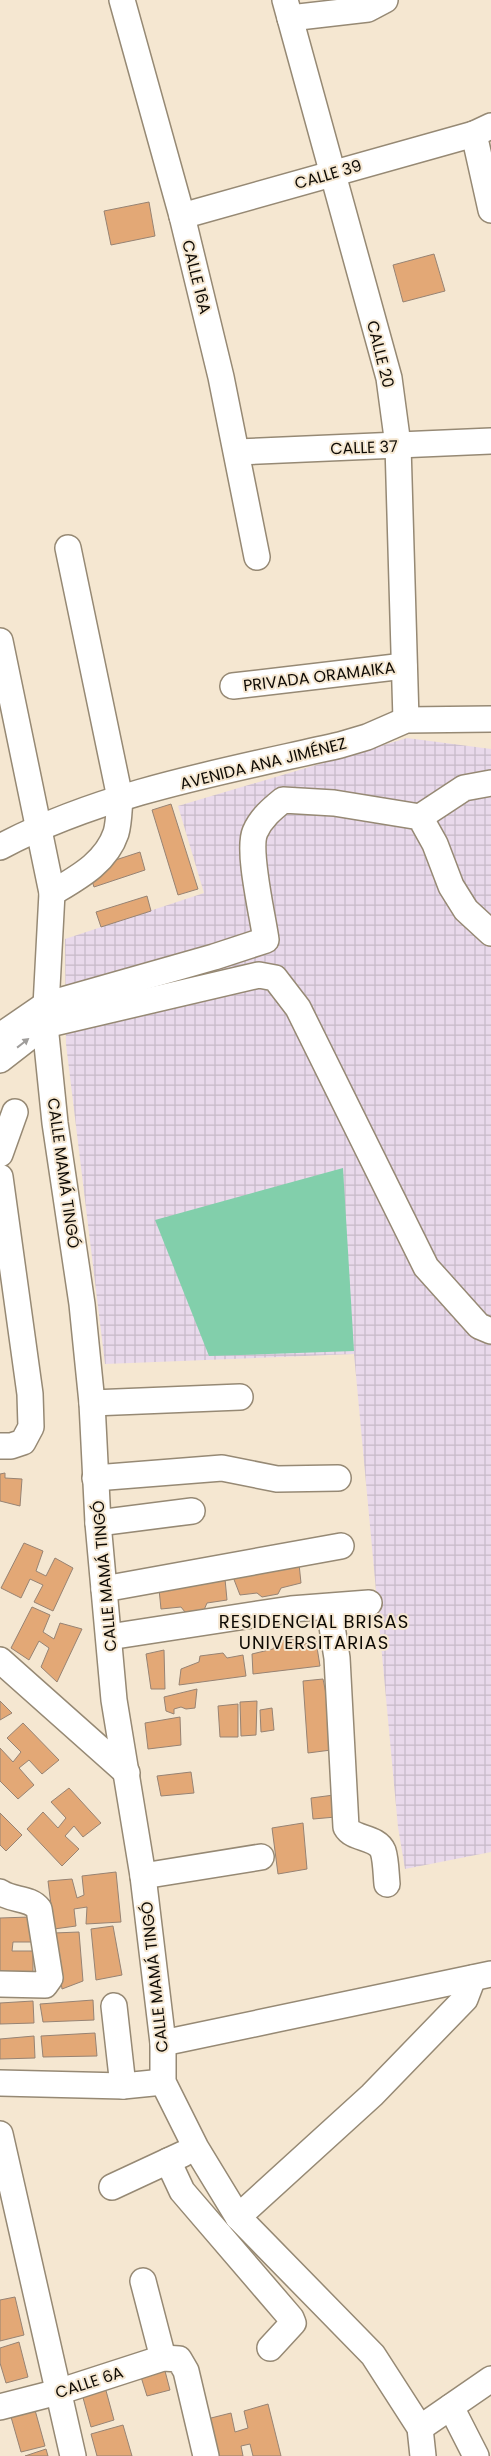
<svg xmlns="http://www.w3.org/2000/svg" width="491" height="2456" viewBox="0 0 491 2456" font-family="Poppins,sans-serif">
<style>
.industrial{fill:url(#industrial-grid)}
.pitch{fill:#82cfab}
.building{fill:#e3a876;stroke:#978373}
.lines{fill:none;stroke-linecap:round;stroke-linejoin:round}
.minor-casing{stroke:#968974;stroke-width:28}
.minor{stroke:#fff;stroke-width:25}
.oneway{fill:#9f9d9b}
.labels{text-anchor:middle;stroke-width:4;stroke-linejoin:round;paint-order:stroke}
.street-label{font-size:16px;fill:#0f0b05;stroke:#f5e7d1}
.neighbourhood-label{font-size:18px;letter-spacing:1px;fill:#0f0b05;stroke:#f5e7d1}
</style>
<defs>
<pattern id="industrial-grid" width="8" height="8" patternUnits="userSpaceOnUse" patternTransform="scale(1.25)"><rect width="8" height="8" fill="#e9d9eb"/><path d="M0 4h8M4 0v8" fill="none" stroke="#c7b9c8"/></pattern>
</defs>
<rect width="100%" height="100%" fill="#f5e7d1"/>
<path class="industrial" d="M407,738l84,11v1103l-86,17 -7,-42 -44,-473 -249,10 -39,-320 -1,-105 139,-46 -26,-87z"/>
<path class="pitch" d="M343,1168l11,183 -145,5 -54,-136z"/>
<g class="building">
<path d="M149,202l6,34 -44,9 -7,-34z"/>
<path d="M434,254l11,37 -42,11 -10,-37z"/>
<path d="M171,804l27,85 -20,6 -26,-85z"/>
<path d="M140,852l5,18 -51,17 -6,-18z"/>
<path d="M147,896l4,15 -50,16 -5,-15z"/>
<path d="M5,1473v5l17,1 -2,27 -20,-5v-27z"/>
<path d="M24,1543l19,8 -7,20 10,5 9,-18 18,10 -20,43 -19,-9 9,-17 -13,-6 -9,19 -20,-10z"/>
<path d="M299,1564l2,19 -20,5 -3,6 -16,3 -5,-4 -17,2 -7,-18z"/>
<path d="M225,1579l2,21 -20,3 -3,7 -19,2 -4,-5 -20,2 -2,-20z"/>
<path d="M32,1607l18,8 -7,17 11,7 6,-16 22,6 -25,53 -16,-15 8,-19 -10,-7 -10,19 -18,-12z"/>
<path d="M294,1639l4,7 18,-5 4,25 -67,8 -1,-20 21,-5 4,-8z"/>
<path d="M164,1650l1,39h-14l-5,-35z"/>
<path d="M223,1653l4,5 16,-3 3,21 -67,9 2,-16 18,-7 1,-6z"/>
<path d="M323,1679l5,24 3,47 -23,3 -5,-72z"/>
<path d="M197,1689l-2,19 -9,1 -5,-2 -7,2v5l-8,-3 -2,-14z"/>
<path d="M0,1701l12,12 -12,7z"/>
<path d="M257,1701l-1,34 -15,1 -1,-34z"/>
<path d="M238,1704v33h-18l-2,-31z"/>
<path d="M272,1708l2,22 -13,2 -1,-22z"/>
<path d="M180,1717l1,28 -33,4 -3,-26z"/>
<path d="M23,1723l36,37 -17,14 -13,-14 -10,8 15,17 -16,14 -18,-18v-33l13,14 8,-10 -14,-14z"/>
<path d="M191,1772l3,21 -33,3 -4,-20z"/>
<path d="M69,1788l32,35 -18,14 -9,-11 -9,10 14,13 -17,17 -35,-37 16,-17 15,16 8,-10 -15,-16z"/>
<path d="M334,1795l2,22 -23,2 -2,-21z"/>
<path d="M0,1813l22,22 -16,16 -6,-6z"/>
<path d="M303,1823l4,46 -29,5 -6,-46z"/>
<path d="M116,1872l5,50 -35,2 1,-17 -13,2 2,17 -22,3 -6,-48 24,-2 5,19 7,-3 -2,-19z"/>
<path d="M30,1917l2,25h-19l-1,9h21v23l-33,1v-57z"/>
<path d="M113,1926l9,49 -26,5 -5,-51z"/>
<path d="M79,1932l4,49 -21,8 -8,-56z"/>
<path d="M93,2000l1,20 -51,2 -3,-18z"/>
<path d="M33,2001l1,22 -34,1v-21z"/>
<path d="M95,2033l2,23 -54,1 -2,-21z"/>
<path d="M34,2036l1,22 -35,1v-20z"/>
<path d="M15,2297l9,38 -24,6v-41z"/>
<path d="M19,2342l9,35 -22,6 -6,-20v-15z"/>
<path d="M165,2371l5,19 -23,6 -6,-19z"/>
<path d="M105,2387l9,33 -23,7 -9,-33z"/>
<path d="M268,2404l13,52h-28l-3,-12 -9,2 2,10h-26l-10,-37 24,-6 4,19 13,-4 -4,-17z"/>
<path d="M35,2410l10,36 -24,6 -10,-35z"/>
<path d="M123,2425l9,31h-35l-6,-22z"/>
<path d="M46,2449l2,7h-23z"/>
</g>
<g class="lines">
<g class="minor-casing">
<g id="minor">
<path d="M122,0l60,216 39,161 36,180"/>
<path d="M285,0l104,378 9,67 8,275"/>
<path d="M290,18l78,-9 17,-9"/>
<path d="M474,134l17,76"/>
<path d="M182,216l292,-82 17,-8"/>
<path d="M237,452l254,-11"/>
<path d="M0,641l52,252 -7,132 10,98 27,181 10,99 6,120 16,177 29,176 20,167v39l33,66 42,69 135,138 47,73 3,28"/>
<path d="M233,686l171,-20"/>
<path d="M420,817l44,-29 27,-5"/>
<path d="M0,847c104,-55 226,-76 340,-102l27,-8 39,-17 85,-1"/>
<path d="M52,893c25,-15 54,-30 64,-60 3,-10 3,-24 4,-35l-52,-250"/>
<path d="M0,1036l45,-31 169,-48 52,-17c-3,-23 -19,-89 -11,-108 6,-14 17,-23 28,-32l51,3 86,14 15,27 16,42 15,24 25,23"/>
<path d="M0,1060l45,-35 214,-50 16,3 23,30 128,259 53,59 12,5"/>
<path d="M0,1154l15,-42"/>
<path d="M0,1177l30,217 1,33 -8,15 -12,4h-11"/>
<path d="M92,1403l148,-6"/>
<path d="M95,1478l127,-10 55,11 61,-1"/>
<path d="M98,1523l94,-12"/>
<path d="M104,1589l237,-43"/>
<path d="M329,1608l8,50 9,169c7,13 31,9 37,24 3,9 3,23 4,33"/>
<path d="M109,1637l182,-28 78,-6"/>
<path d="M0,1660l127,113"/>
<path d="M143,1876l118,-19"/>
<path d="M0,1892c12,9 30,5 39,17l11,69 -5,7 -45,-1"/>
<path d="M114,2006l9,80"/>
<path d="M163,2043l328,-69"/>
<path d="M0,2083l123,3 40,-4"/>
<path d="M0,2134l73,322"/>
<path d="M168,2161l14,30 109,127 2,5 -23,25"/>
<path d="M112,2187l71,-33"/>
<path d="M238,2217l134,-122 93,-96 8,-21"/>
<path d="M143,2281l20,77"/>
<path d="M0,2407l58,-15 105,-34 16,1 7,12 20,85"/>
<path d="M451,2407l25,49"/>
<path d="M420,2428l71,-49"/>
</g>
</g>
<use href="#minor" class="minor"/>
</g>
<defs><path id="oneway-solid" d="M-6-.8H1V-3.2L6.5 0L1 3.2V.8H-6Z" transform="scale(1.25)"/></defs>
<use class="oneway" href="#oneway-solid" transform="translate(23 1043) rotate(-38)"/>
<g class="labels">
<g class="street-label">
<text transform="translate(328 174) rotate(-16)" y="6">CALLE 39</text>
<text transform="translate(197 277) rotate(76)" y="6">CALLE 16A</text>
<text transform="translate(381 354) rotate(76)" y="6">CALLE 20</text>
<text transform="translate(364 447) rotate(-2)" y="6">CALLE 37</text>
<text transform="translate(319 676) rotate(-7)" y="6">PRIVADA ORAMAIKA</text>
<text transform="translate(263 763) rotate(-14)" y="6">AVENIDA ANA JIMÉNEZ</text>
<text transform="translate(64 1173) rotate(82)" y="6">CALLE MAMÁ TINGÓ</text>
<text transform="translate(104 1576) rotate(-95)" y="6">CALLE MAMÁ TINGÓ</text>
<text transform="translate(154 1977) rotate(-96)" y="6">CALLE MAMÁ TINGÓ</text>
<text transform="translate(89 2382) rotate(-18)" y="6">CALLE 6A</text>
</g>
<g class="neighbourhood-label">
<text x="314" y="1628">RESIDENCIAL BRISAS<tspan x="314" dy="21">UNIVERSITARIAS</tspan></text>
</g>
</g>
</svg>
